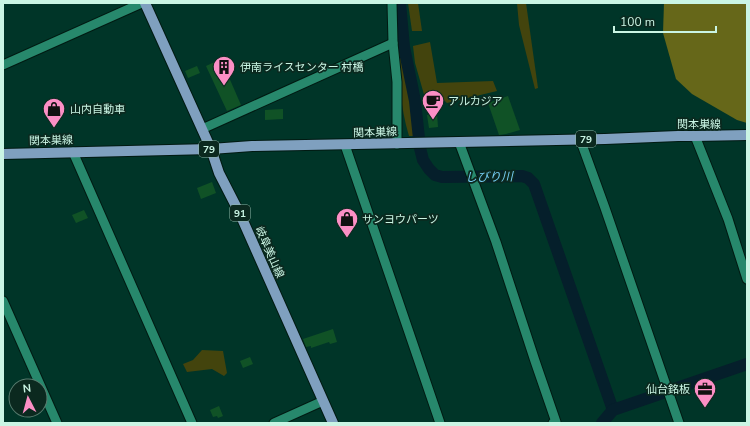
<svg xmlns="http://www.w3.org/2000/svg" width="750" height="426" viewBox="0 0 750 426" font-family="'Nunito Sans','Noto Sans JP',sans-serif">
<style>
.green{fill:#43440d}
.forest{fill:#666719}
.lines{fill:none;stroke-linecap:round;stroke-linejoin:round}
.river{stroke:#051f2b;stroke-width:12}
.building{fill:#105226}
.minor-casing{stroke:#001a12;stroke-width:11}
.major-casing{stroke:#001a12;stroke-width:12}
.minor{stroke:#27886c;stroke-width:9}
.major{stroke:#7fa0bf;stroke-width:10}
.labels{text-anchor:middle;stroke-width:3.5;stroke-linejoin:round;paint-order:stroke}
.shield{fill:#0b291f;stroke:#91b8a9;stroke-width:1}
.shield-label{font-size:10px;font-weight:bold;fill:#caf5e4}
.poi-label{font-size:11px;fill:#caf5e4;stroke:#0b291f;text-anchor:start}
.street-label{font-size:11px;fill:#caf5e4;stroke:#0b291f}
.water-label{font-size:12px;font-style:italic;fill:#76cdf5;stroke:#0b291f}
</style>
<rect width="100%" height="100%" fill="#003528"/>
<g class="green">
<path d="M408,3h10l4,28h-10z"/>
<path d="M517,3h9l12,85 -3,1 -16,-64z"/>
<path d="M430,42l7,41 56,-2 4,10 -50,12c-6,-6 -13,-6 -22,-5l-10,-35 -2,-17z"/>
<path d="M401,46l16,90h-8c-9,-29 -10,-59 -11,-89z"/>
<path d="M202,350l21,1 4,22 -3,3 -12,-7 -25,3 -4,-8 10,-4z"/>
</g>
<path class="forest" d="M664,3h83v120l-10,-3 -45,-26 -16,-15 -13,-46z"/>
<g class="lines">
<g class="river">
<path d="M400,3l4,44 11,54 5,47 3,12 6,9 6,6 7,2 80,-1 6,2 6,6 79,226"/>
<path d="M602,423l11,-13 134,-46"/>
</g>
</g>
<g class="building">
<path d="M221,59l20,46 -14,6 -21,-45z"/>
<path d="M197,66l3,7 -12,5 -3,-7z"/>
<path d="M508,96l12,34 -14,4 -7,1 -11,-32z"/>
<path d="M283,109v10l-18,1v-10z"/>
<path d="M437,114l1,13 -9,1 -2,-13z"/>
<path d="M212,182l4,11 -15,6 -4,-11z"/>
<path d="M84,210l4,8 -12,5 -4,-8z"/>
<path d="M333,329l4,13 -7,2 -1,-2 -18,6v-2l-5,1 -3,-8z"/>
<path d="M250,357l3,7 -10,4 -3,-7z"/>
<path d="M219,406l4,10 -5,2 -1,-2 -4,1 -3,-7z"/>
</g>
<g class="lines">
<g class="minor-casing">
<g id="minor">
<path d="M392,3l1,40 4,39v62"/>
<path d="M3,65l139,-62"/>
<path d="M202,129l191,-86"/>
<path d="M695,136l33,83 19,60"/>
<path d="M580,139l25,69 74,215"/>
<path d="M459,142l37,100 39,119 21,61 -3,1"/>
<path d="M345,145l95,278"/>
<path d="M73,152l119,271"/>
<path d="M3,301l54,122"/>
<path d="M274,423l49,-22"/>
</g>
</g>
<g class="major-casing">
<g id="major">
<path d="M145,3l66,146 8,24 21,41 93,209"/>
<path d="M3,154l208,-5 41,-3 353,-7 73,-3h17l52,-1"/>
</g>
</g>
<use href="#minor" class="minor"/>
<use href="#major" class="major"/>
</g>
<defs>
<g id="building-pin" transform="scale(1.15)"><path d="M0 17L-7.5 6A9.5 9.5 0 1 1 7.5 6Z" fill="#fb8fc5" stroke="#0b291f"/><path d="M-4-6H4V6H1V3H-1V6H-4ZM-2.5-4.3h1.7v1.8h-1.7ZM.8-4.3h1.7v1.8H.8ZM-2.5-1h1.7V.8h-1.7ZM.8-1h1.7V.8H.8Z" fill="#111"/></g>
<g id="cafe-pin" transform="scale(1.15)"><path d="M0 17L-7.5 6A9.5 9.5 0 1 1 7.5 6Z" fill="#fb8fc5" stroke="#0b291f"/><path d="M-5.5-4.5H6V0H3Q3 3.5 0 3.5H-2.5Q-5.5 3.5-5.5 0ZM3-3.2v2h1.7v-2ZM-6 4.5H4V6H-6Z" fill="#111"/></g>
<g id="shop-pin" transform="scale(1.15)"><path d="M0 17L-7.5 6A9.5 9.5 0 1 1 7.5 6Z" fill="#fb8fc5" stroke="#0b291f"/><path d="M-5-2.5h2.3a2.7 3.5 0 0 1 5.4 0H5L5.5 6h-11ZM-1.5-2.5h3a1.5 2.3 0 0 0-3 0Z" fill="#111"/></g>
<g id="office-pin" transform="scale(1.15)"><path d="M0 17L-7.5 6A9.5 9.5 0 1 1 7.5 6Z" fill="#fb8fc5" stroke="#0b291f"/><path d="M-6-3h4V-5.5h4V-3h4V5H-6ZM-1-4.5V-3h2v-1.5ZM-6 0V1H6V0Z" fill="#111"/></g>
</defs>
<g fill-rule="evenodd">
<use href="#building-pin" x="224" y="67"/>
<use href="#cafe-pin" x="433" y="101"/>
<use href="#shop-pin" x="54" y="109"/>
<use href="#shop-pin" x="347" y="219"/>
<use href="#office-pin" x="705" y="389"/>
</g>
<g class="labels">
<g class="shield">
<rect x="576" y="131" width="20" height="16" rx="3"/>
<rect x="199" y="141" width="20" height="16" rx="3"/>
<rect x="230" y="205" width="20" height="16" rx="3"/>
</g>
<g class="shield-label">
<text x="586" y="143">79</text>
<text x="209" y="153">79</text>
<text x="240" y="217">91</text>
</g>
<g class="poi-label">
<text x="240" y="71">伊南ライスセンター 村橋</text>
<text x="448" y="105">アルカジア</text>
<text x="70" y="113">山内自動車</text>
<text x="362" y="223">サンヨウパーツ</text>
<text x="690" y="393" text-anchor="end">仙台銘板</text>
</g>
<g class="street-label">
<text x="699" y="128">関本巣線</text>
<text transform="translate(375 132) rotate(-2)" y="4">関本巣線</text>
<text transform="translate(51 140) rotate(-1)" y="4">関本巣線</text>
<text transform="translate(270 252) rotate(66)" y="4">岐阜美山線</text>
</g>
<g class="water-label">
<text transform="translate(489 177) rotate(-1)" y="4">しびり川</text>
</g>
</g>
<rect width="750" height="426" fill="none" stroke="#caf5e4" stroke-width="8"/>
<g transform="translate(28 398) rotate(354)"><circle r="19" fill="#0b291f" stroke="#577b6e"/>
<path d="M0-3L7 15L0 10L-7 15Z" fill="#fb8fc5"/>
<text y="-6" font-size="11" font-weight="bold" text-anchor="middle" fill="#caf5e4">N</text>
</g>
<path d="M614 26v6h102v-6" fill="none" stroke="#caf5e4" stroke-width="2"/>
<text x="620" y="26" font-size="12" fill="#caf5e4" stroke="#0b291f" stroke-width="3" paint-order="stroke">100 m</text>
</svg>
